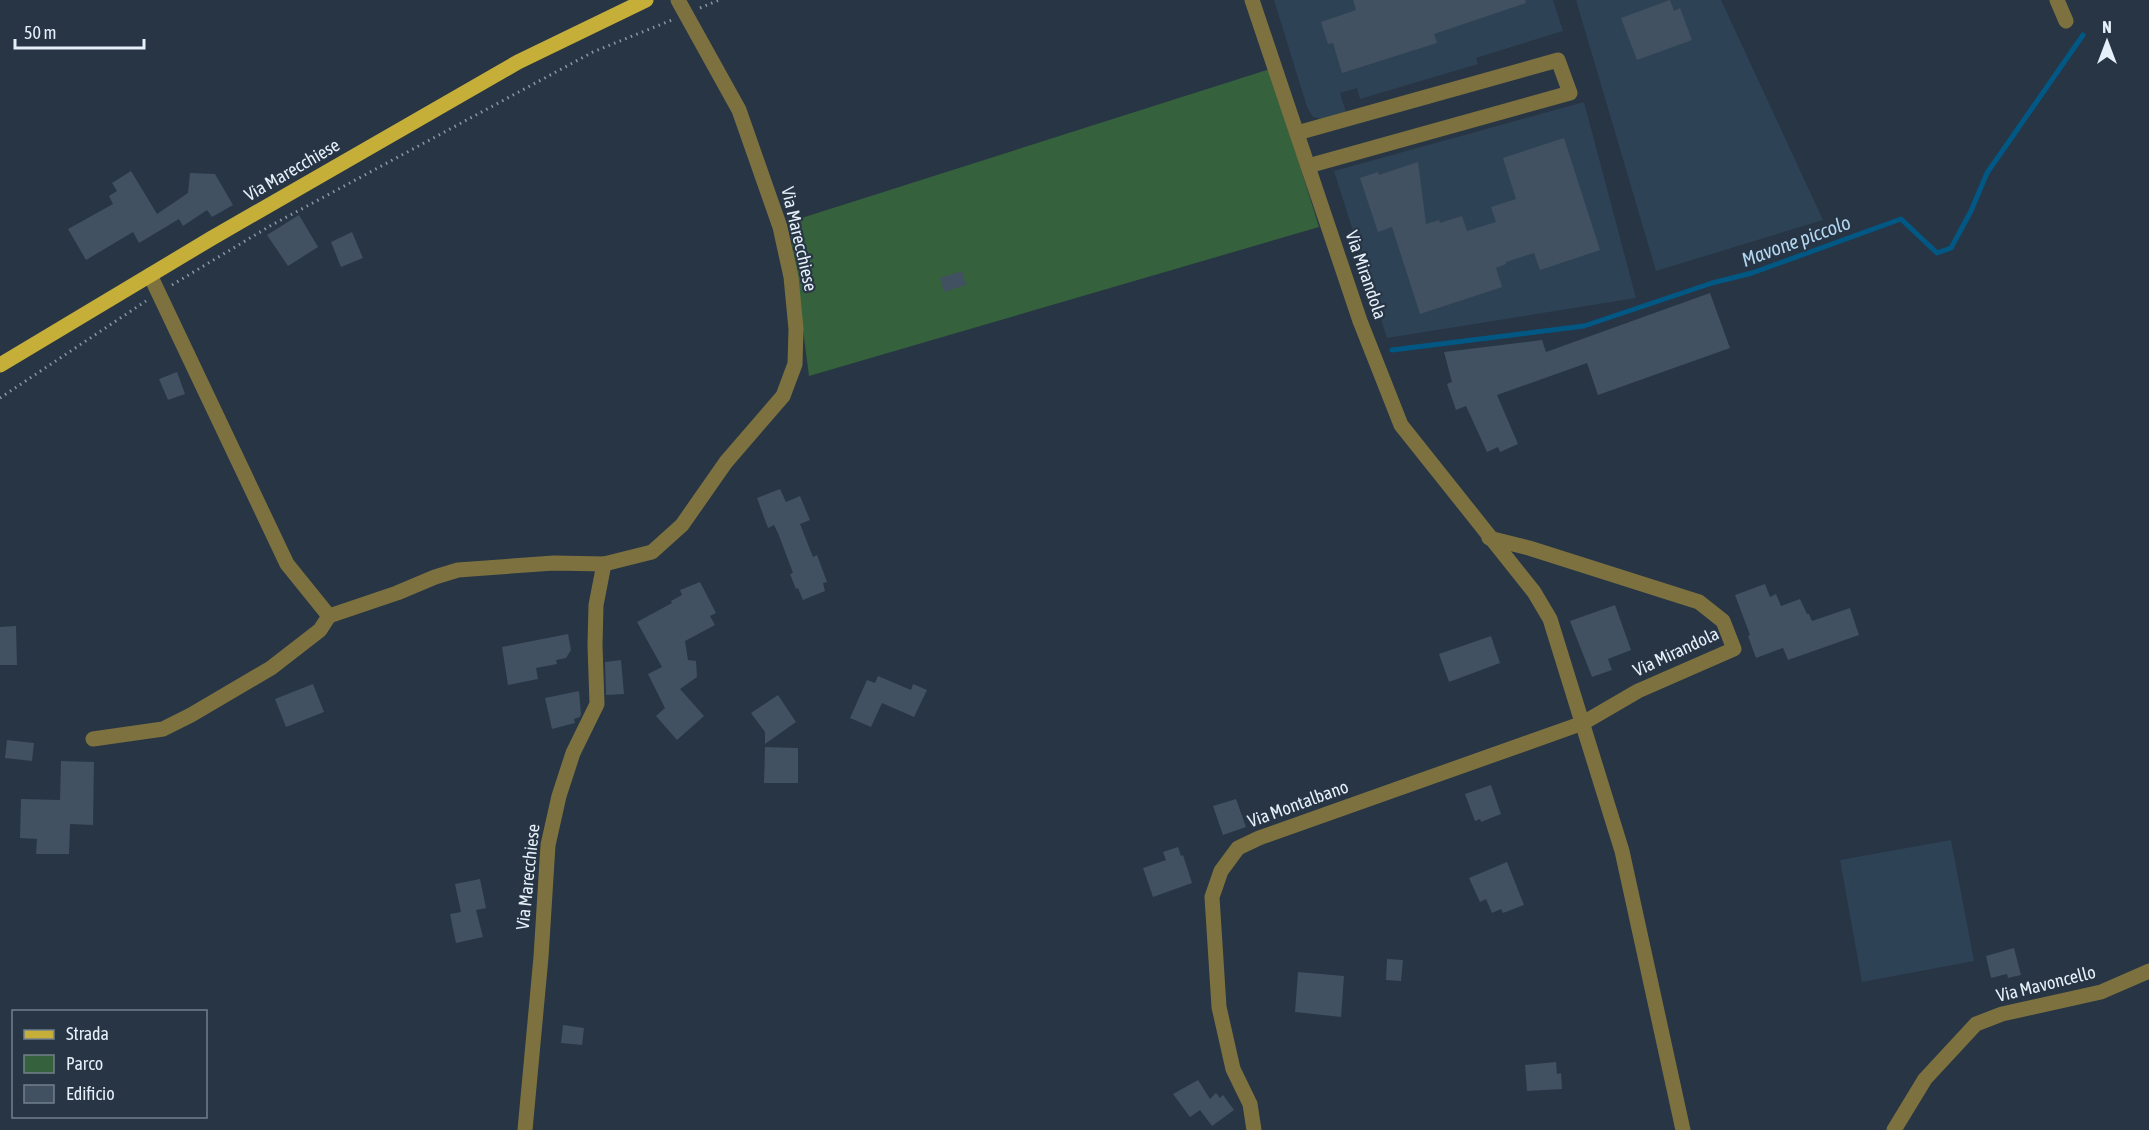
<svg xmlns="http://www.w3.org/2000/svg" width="2149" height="1130" viewBox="0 0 2149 1130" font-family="'Asap Condensed',sans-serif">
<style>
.built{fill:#2e4255}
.green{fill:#35623c}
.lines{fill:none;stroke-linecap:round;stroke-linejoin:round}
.stream{stroke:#025884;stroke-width:5}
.building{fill:#415161}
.path{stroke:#8b97a4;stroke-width:3;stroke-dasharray:1.5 4.5;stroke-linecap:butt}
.minor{stroke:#7d723f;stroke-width:15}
.primary{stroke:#c6af38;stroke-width:15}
.labels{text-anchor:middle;stroke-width:4.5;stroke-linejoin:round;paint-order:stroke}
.street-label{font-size:18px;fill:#e6f0fa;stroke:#273545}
.water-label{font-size:20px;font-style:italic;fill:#b3d6f0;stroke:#273545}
</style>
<rect width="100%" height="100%" fill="#273545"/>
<g class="built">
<path d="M1274,0h279l10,31 -87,27 2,6 -118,35 -3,-11 -17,5 6,19 -23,7 -10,-2 -6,-10z"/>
<path d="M1576,0h145l102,220 -167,51z"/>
<path d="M1584,102l52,196 -249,40 -53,-167z"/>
<path d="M1951,840l23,121 -112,21 -22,-122z"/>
</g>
<path class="green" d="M1270,69l49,158 -510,149 -20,-154z"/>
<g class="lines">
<path class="stream" d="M1392,350l192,-24 128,-43 40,-10 149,-54 36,34 14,-5 20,-37 16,-38 96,-138"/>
</g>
<g class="building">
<path d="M1353,0h172l1,3 -92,31 3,9 -95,30 -9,-30 -5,1 -7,-22 35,-12z"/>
<path d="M1670,0l4,11 6,-3 12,32 -55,20 -16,-42z"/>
<path d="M1564,138l36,112 -60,20 -6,-17 -28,9v2l-10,4 6,19 -82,27 -28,-87 -14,5 -18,-54 18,-6 1,3 39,-13 8,62 13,-4 1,3 22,-7 5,15 29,-9 -5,-15 25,-8 -13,-41z"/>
<path d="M131,171l26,43 31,-21 2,-20 25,1 18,31 -21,12 -5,-7 -24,16 -4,-7 -40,24 -6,-11 -47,28 -18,-31 45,-25 -4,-8 8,-5 -5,-8z"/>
<path d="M299,215l19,32 -30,19 -21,-31z"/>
<path d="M352,232l11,26 -22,9 -10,-25z"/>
<path d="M962,271l4,14 -22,7 -4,-14z"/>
<path d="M1710,293l20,55 -132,47 -11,-32 -90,32 21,49 -18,8 -2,-5 -11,5 -21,-46 -10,4 -9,-26 5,-2 -8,-30 98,-12 4,12z"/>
<path d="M177,372l8,22 -17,6 -9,-21z"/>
<path d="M780,489l6,13 14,-6 10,24 -10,4 13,33 4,-2 10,27 -4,1 2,8 -22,9 -5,-12 -2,1 -6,-15 3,-1 -15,-40 -4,-8 -6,3 -11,-30z"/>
<path d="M700,582l16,31 -6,3 5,9 -30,16 3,19 8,1 1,16 -17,12 24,27 -27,24 -21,-24 9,-8 -17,-34 14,-7 -25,-45 35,-19 -1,-2 11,-6 -2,-5z"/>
<path d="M1765,584l5,13 6,-3 5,12 19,-7 7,15h2l3,7 38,-13 9,27 -71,25 -5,-12 -27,10 -8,-22 2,-1 -15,-40z"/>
<path d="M1615,605l16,45 -23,9 4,11 -20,7 -22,-56z"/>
<path d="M16,626l1,39h-17v-38z"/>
<path d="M568,634l3,16 -5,8 -10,2 1,4 -21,4 2,11 -30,6 -6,-38z"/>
<path d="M1491,636l9,27 -51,19 -10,-28z"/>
<path d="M621,660l3,34 -18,1 -1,-33z"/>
<path d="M878,676l33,14 2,-6 14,6 -13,27 -32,-14 -11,24 -21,-9 17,-38 8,3z"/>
<path d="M313,684l11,28 -38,15 -11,-28z"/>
<path d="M579,691l2,23 -1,3 -6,2 1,4 -23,6 -7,-31z"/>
<path d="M778,695l18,27 -31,22v-12l-14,-19z"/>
<path d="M7,740l27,3 -2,18 -27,-3z"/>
<path d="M765,747l33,1v35h-34z"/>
<path d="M61,761l33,1 -1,63 -23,-1 -1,30h-33l1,-15 -17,-1 1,-39 39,1z"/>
<path d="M1491,785l10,29 -20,8 -1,-3 -5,2 -10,-27z"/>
<path d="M1236,799l10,28 -23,8 -10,-29z"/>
<path d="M1178,847l3,9 2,-1 9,28 -39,14 -10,-29 23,-8 -3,-8z"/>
<path d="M1507,862l17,43 -21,8 -2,-4 -9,4 -6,-14 -6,3 -11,-24z"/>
<path d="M480,879l6,29 -10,2 7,27 -27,6 -6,-29 11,-2 -6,-28z"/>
<path d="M2014,948l7,27 -13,3 -1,-4 -16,4 -5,-22z"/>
<path d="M1387,959l16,1 -2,21 -15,-1z"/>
<path d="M1298,972l46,4 -3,41 -46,-5z"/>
<path d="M563,1025l21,3 -2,17 -21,-2z"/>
<path d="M1556,1062l1,12 4,-1 1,16 -35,2 -2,-26z"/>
<path d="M1198,1080l12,19 6,-6 4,5 3,-3 11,15 -22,16 -12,-16 -10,7 -17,-23z"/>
</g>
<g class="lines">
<g class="path">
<path d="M700,8l19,-8"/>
<path d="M172,285l98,-59 323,-174 79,-32"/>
<path d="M0,398l146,-97"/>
</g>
<g class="minor">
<path d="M1252,0l108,321 41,104 133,167 16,27 72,232 61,279"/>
<path d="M2057,0l9,21"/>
<path d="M1297,133l261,-73 12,33 -262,73"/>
<path d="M150,275l137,289 42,52 68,-23 38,-16 23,-7 96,-7 50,1 48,-12 30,-27 44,-63 57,-66 12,-32 1,-35 -5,-52 -11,-50 -41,-117 -61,-110"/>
<path d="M93,739l70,-10 28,-14 80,-47 49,-38 9,-14"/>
<path d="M525,1130l16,-173 7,-112 11,-49 14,-43 24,-49 -2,-59 1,-40 8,-41"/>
<path d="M1254,1130l-4,-26 -17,-35 -14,-62 -7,-110 9,-26 17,-23 21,-10 324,-115 55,-32 96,-42 -11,-28 -24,-19 -170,-54 -40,-10"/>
<path d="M1894,1130l31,-51 51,-55 26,-10 99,-22 48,-21"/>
</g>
<path class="primary" d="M0,365l212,-127 306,-176 128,-62"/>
</g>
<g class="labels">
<g class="street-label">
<text transform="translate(292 170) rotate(-30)" y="6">Via Marecchiese</text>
<text transform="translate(799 239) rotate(77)" y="6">Via Marecchiese</text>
<text transform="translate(1366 275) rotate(71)" y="6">Via Mirandola</text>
<text transform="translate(1676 652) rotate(-25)" y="6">Via Mirandola</text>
<text transform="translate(1298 804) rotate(-20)" y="6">Via Montalbano</text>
<text transform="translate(528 877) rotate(-84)" y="6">Via Marecchiese</text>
<text transform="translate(2046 984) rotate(-14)" y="6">Via Mavoncello</text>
</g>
<g class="water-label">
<text transform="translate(1796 241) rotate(-20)" y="7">Mavone piccolo</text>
</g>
</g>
<rect x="12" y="1010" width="195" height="108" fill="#273545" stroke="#73808d" stroke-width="1.5"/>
<rect x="24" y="1030" width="30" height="9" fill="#c6af38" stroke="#73808d" stroke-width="1.5"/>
<text x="66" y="1040" font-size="18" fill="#e6f0fa">Strada</text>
<rect x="24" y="1055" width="30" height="18" fill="#35623c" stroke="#73808d" stroke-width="1.5"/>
<text x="66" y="1070" font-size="18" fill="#e6f0fa">Parco</text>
<rect x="24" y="1085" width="30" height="18" fill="#415161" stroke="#73808d" stroke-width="1.5"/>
<text x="66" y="1100" font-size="18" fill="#e6f0fa">Edificio</text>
<g transform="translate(2107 42)" stroke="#273545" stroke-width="4.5" paint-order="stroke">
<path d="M0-4.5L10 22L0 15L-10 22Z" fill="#e6f0fa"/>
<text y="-9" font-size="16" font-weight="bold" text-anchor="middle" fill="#e6f0fa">N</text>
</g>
<path d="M15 39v9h129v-9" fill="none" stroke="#e6f0fa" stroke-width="3"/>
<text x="24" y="39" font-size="18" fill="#e6f0fa" stroke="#273545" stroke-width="4.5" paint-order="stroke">50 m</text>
</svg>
